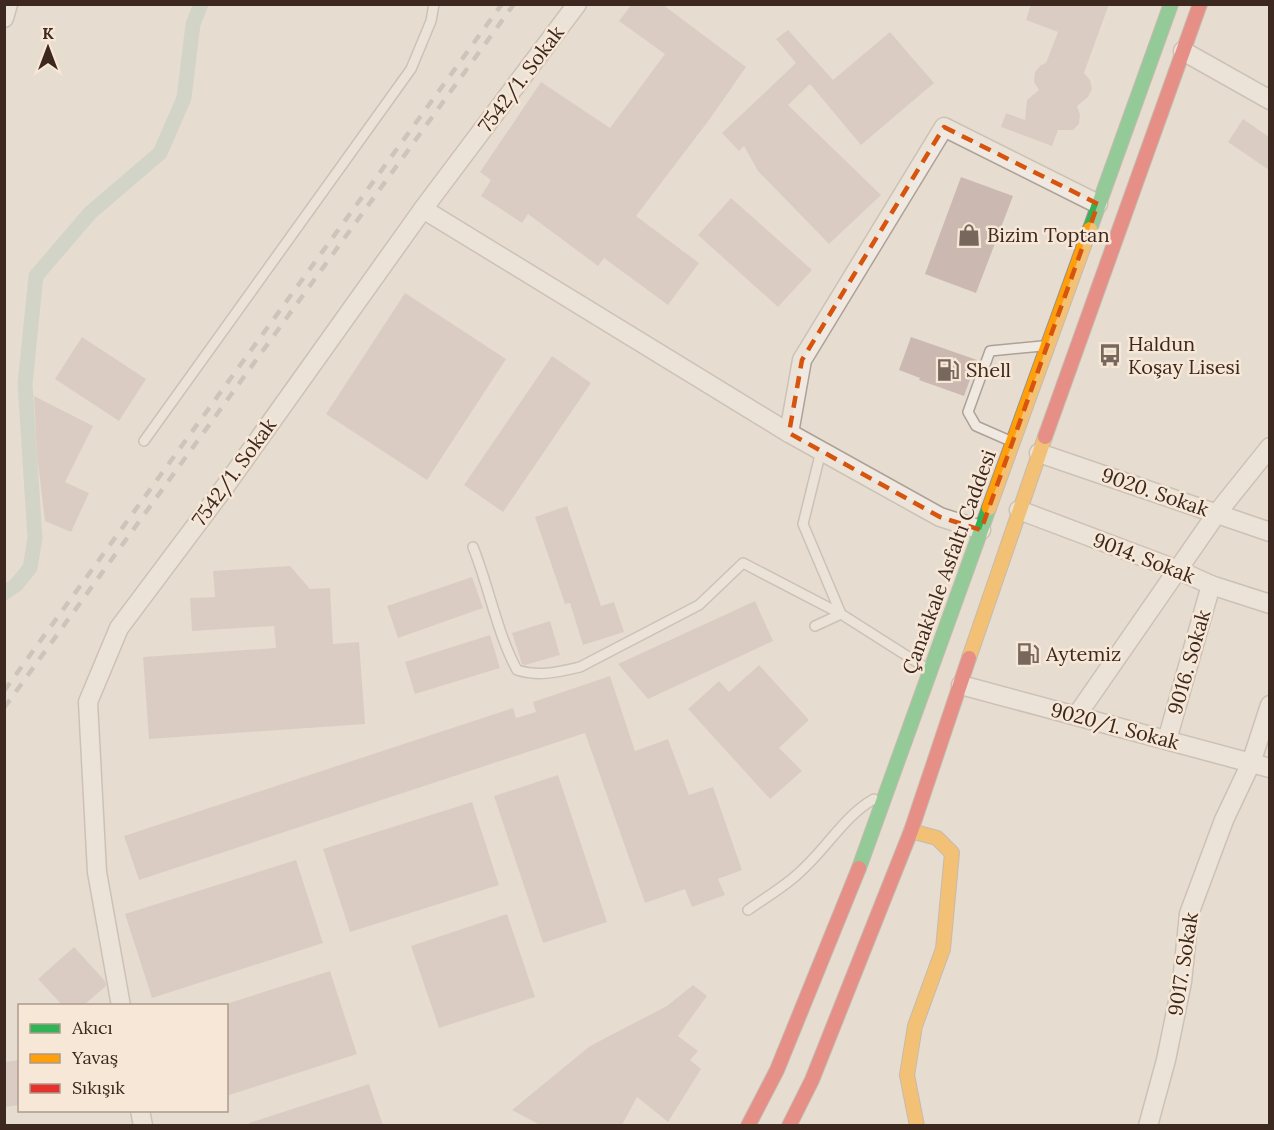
<svg xmlns="http://www.w3.org/2000/svg" width="1274" height="1130" viewBox="0 0 1274 1130" font-family="Lora,serif">
<style>
.lines{fill:none;stroke-linecap:round;stroke-linejoin:round}
.canal{stroke:#bbcbbe;stroke-width:15}
.building{fill:#cbb9b1}
.lane-casing{stroke:#ada198;stroke-width:12}
.street-casing{stroke:#ada198;stroke-width:21}
.fast-casing{stroke:#9c9188;stroke-width:16}
.slow-casing{stroke:#9c9188;stroke-width:16}
.jam-casing{stroke:#9c9188;stroke-width:16}
.lane{stroke:#efe9e2;stroke-width:9}
.street{stroke:#efe9e2;stroke-width:18}
.fast{stroke:#30b455;stroke-width:14}
.slow{stroke:#ff9f0a;stroke-width:14}
.jam{stroke:#e5322d;stroke-width:14}
.rail{stroke:#aea7a2;stroke-width:4.5;stroke-dasharray:10 10;stroke-linecap:butt}
.marked{fill:none;stroke:#d7540e;stroke-width:4.5;stroke-dasharray:12 8;stroke-linejoin:round}
.labels{text-anchor:middle;stroke-width:5;stroke-linejoin:round;paint-order:stroke}
.street-label{font-size:20px;fill:#3d281f;stroke:#f7e7d7}
.poi-label{font-size:20px;fill:#3d281f;stroke:#f7e7d7;text-anchor:start}
</style>
<rect width="100%" height="100%" fill="#e7dcd0"/>
<g class="lines">
<path class="canal" d="M4,593l12,-8 14,-17 5,-30 -10,-154 11,-108 54,-63 70,-60 24,-55 9,-74 8,-20"/>
</g>
<g class="building">
<path d="M632,4h30l84,63 -37,53 -73,96 63,47 -31,42 -64,-47 -6,8 -70,-52 -6,9 -41,-27 10,-16 -11,-8 61,-90 69,46 55,-74 -46,-33z"/>
<path d="M1031,4h78l-25,69 6,7 2,9 -4,8 -11,9 3,9 -1,9 -6,6h-15l-6,16 -51,-19 5,-14 19,7 2,-20 12,-10 -5,-8 1,-10 6,-7 5,-2 12,-31 -32,-12z"/>
<path d="M788,30l45,50 57,-48 44,51 -73,62 -51,-61 -22,21 93,90 -52,49 -71,-73 -14,-25 -5,5 -17,-18 74,-70 -20,-24z"/>
<path d="M1243,119l26,18v33l-41,-28z"/>
<path d="M961,177l52,19 -37,97 -51,-19z"/>
<path d="M731,198l81,72 -34,37 -80,-72z"/>
<path d="M405,293l101,66 -79,121 -101,-66z"/>
<path d="M82,337l64,42 -27,42 -64,-42z"/>
<path d="M911,337l66,23 -13,36 -45,-16 1,-2 -21,-8z"/>
<path d="M552,356l39,27 -88,129 -39,-27z"/>
<path d="M34,396l59,30 -28,56 24,11 -18,39 -26,-11 -8,-66z"/>
<path d="M567,506l34,100 13,-4 10,30 -41,13 -13,-42 -5,1 -30,-87z"/>
<path d="M290,566l20,23 20,-1 3,56 26,-2 6,82 -216,15 -6,-82 133,-9 -2,-22 -82,5 -2,-33 25,-1 -2,-26z"/>
<path d="M472,577l11,31 -85,30 -11,-32z"/>
<path d="M755,601l18,40 -125,58 -30,-35z"/>
<path d="M550,621l10,34 -35,10 -3,-1 -10,-31z"/>
<path d="M490,635l10,33 -85,26 -10,-32z"/>
<path d="M759,665l50,55 -30,28 23,23 -32,28 -82,-90 31,-28 10,11z"/>
<path d="M610,676l25,75 33,-12 21,56 24,-8 29,83 -24,9 7,16 -33,12 -7,-18 -40,14 -60,-170 -446,147 -15,-44 389,-128 3,10 20,-6 -3,-10z"/>
<path d="M558,775l49,147 -64,21 -49,-147z"/>
<path d="M472,802l27,83 -149,47 -27,-83z"/>
<path d="M296,860l27,83 -171,55 -27,-84z"/>
<path d="M507,914l28,83 -96,31 -28,-82z"/>
<path d="M74,947l31,34 1,5 -22,19h-22l-24,-26z"/>
<path d="M330,971l27,83 -131,42v-92z"/>
<path d="M693,985l14,11 -29,40 20,15 -8,9 11,9 -33,53 -31,-25 -15,28h-82l-28,-15 78,-64 77,-40z"/>
<path d="M20,1060v45l-16,2v-45z"/>
<path d="M369,1084l14,41h-133l-1,-2z"/>
</g>
<g class="lines">
<g class="lane-casing">
<g id="lane">
<path d="M1008,440l-32,-14 -8,-14 22,-61 52,-5"/>
<path d="M144,441l267,-372 20,-48 3,-17"/>
<path d="M473,547c16,40 24,86 44,123 22,7 41,2 63,-3l119,-62 44,-42 98,51 85,54"/>
<path d="M815,626l26,-12 -38,-90 18,-73"/>
<path d="M748,910c18,-13 38,-24 53,-39 26,-23 43,-55 73,-72"/>
</g>
</g>
<g class="street-casing">
<g id="street">
<path d="M4,18l4,-14"/>
<path d="M1183,51l87,49"/>
<path d="M423,209l366,224 151,84 41,13"/>
<path d="M789,433l13,-73 142,-233 154,77"/>
<path d="M1039,453l231,79"/>
<path d="M1019,510l159,60 33,15 59,19"/>
<path d="M961,685l309,83"/>
<path d="M1077,715l140,-202 53,-66"/>
<path d="M1167,740l44,-155"/>
<path d="M121,1006l-24,-134 -9,-170 31,-74 105,-140 199,-279 154,-205"/>
<path d="M140,1110l3,16"/>
<path d="M1148,1126l18,-66 16,-78 7,-68 35,-94 27,-57 19,-58"/>
</g>
</g>
<g class="fast-casing">
<g id="fast">
<path d="M1090,229l81,-225"/>
<path d="M859,868l130,-360"/>
</g>
</g>
<g class="slow-casing">
<g id="slow">
<path d="M989,508l101,-279"/>
<path d="M969,658l76,-221"/>
<path d="M911,831l26,7 15,15 -9,96 -28,77 -8,49 10,51"/>
</g>
</g>
<g class="jam-casing">
<g id="jam">
<path d="M1045,437l155,-433"/>
<path d="M748,1126l29,-56 82,-202"/>
<path d="M789,1126l23,-46 99,-249 58,-173"/>
</g>
</g>
<use href="#lane" class="lane"/>
<use href="#street" class="street"/>
<use href="#fast" class="fast"/>
<use href="#slow" class="slow"/>
<use href="#jam" class="jam"/>
<g class="rail">
<path d="M4,691l498,-687"/>
<path d="M4,708l510,-704"/>
</g>
</g>
<path d="M0 0H1274V1130H0ZM944,127l154,77 -117,326 -41,-13 -151,-84 13,-73z" fill="#e7dcd0" fill-opacity=".55" fill-rule="evenodd"/>
<path class="marked" d="M944,127l154,77 -117,326 -41,-13 -151,-84 13,-73z"/>
<defs>
<g id="shop-bare" transform="scale(1.8)"><path d="M-5-2.5h2.3a2.7 3.5 0 0 1 5.4 0H5L5.5 6h-11ZM-1.5-2.5h3a1.5 2.3 0 0 0-3 0Z" fill="#78675d" stroke="#f7e7d7" stroke-width="2.5" paint-order="stroke"/></g>
<g id="bus-bare" transform="scale(1.8)"><path d="M-5-6H5V4H4V6H2V4H-2V6H-4V4H-5ZM-3.5-4V0h7V-4ZM-3.5 1.2v1.5H-2V1.2ZM2 1.2v1.5H3.5V1.2Z" fill="#78675d" stroke="#f7e7d7" stroke-width="2.5" paint-order="stroke"/></g>
<g id="fuel-bare" transform="scale(1.8)"><path d="M-5.5-6h7V0h2V4h1.3V-2.5L3-4.5l.8-.8L6-3V5H2.5V1h-1V6h-7ZM-4.2-4.7v3.2H.2V-4.7Z" fill="#78675d" stroke="#f7e7d7" stroke-width="2.5" paint-order="stroke"/></g>
</defs>
<g fill-rule="evenodd">
<use href="#shop-bare" x="969" y="235"/>
<use href="#bus-bare" x="1110" y="355"/>
<use href="#fuel-bare" x="948" y="370"/>
<use href="#fuel-bare" x="1028" y="654"/>
</g>
<g class="labels">
<g class="street-label">
<text transform="translate(521 79) rotate(-53)" y="7">7542/1. Sokak</text>
<text transform="translate(234 472) rotate(-54)" y="7">7542/1. Sokak</text>
<text transform="translate(1155 492) rotate(19)" y="7">9020. Sokak</text>
<text transform="translate(1144 558) rotate(21)" y="7">9014. Sokak</text>
<text transform="translate(949 562) rotate(-70)" y="7">Çanakkale Asfaltı Caddesi</text>
<text transform="translate(1189 662) rotate(-74)" y="7">9016. Sokak</text>
<text transform="translate(1115 726) rotate(15)" y="7">9020/1. Sokak</text>
<text transform="translate(1183 964) rotate(-81)" y="7">9017. Sokak</text>
</g>
<g class="poi-label">
<text x="987" y="242">Bizim Toptan</text>
<text x="1128" y="351">Haldun<tspan x="1128" dy="23">Koşay Lisesi</tspan></text>
<text x="966" y="377">Shell</text>
<text x="1046" y="661">Aytemiz</text>
</g>
</g>
<rect width="1274" height="1130" fill="none" stroke="#3d281f" stroke-width="12"/>
<rect x="18" y="1004" width="210" height="108" fill="#f7e7d7" stroke="#ad9b8d" stroke-width="1.5"/>
<rect x="30" y="1024" width="30" height="9" fill="#30b455" stroke="#ad9b8d" stroke-width="1.5"/>
<text x="72" y="1034" font-size="18" fill="#3d281f">Akıcı</text>
<rect x="30" y="1054" width="30" height="9" fill="#ff9f0a" stroke="#ad9b8d" stroke-width="1.5"/>
<text x="72" y="1064" font-size="18" fill="#3d281f">Yavaş</text>
<rect x="30" y="1084" width="30" height="9" fill="#e5322d" stroke="#ad9b8d" stroke-width="1.5"/>
<text x="72" y="1094" font-size="18" fill="#3d281f">Sıkışık</text>
<g transform="translate(48 48)" stroke="#f7e7d7" stroke-width="4.5" paint-order="stroke">
<path d="M0-4.5L10 22L0 15L-10 22Z" fill="#3d281f"/>
<text y="-9" font-size="16" font-weight="bold" text-anchor="middle" fill="#3d281f">K</text>
</g>
</svg>
